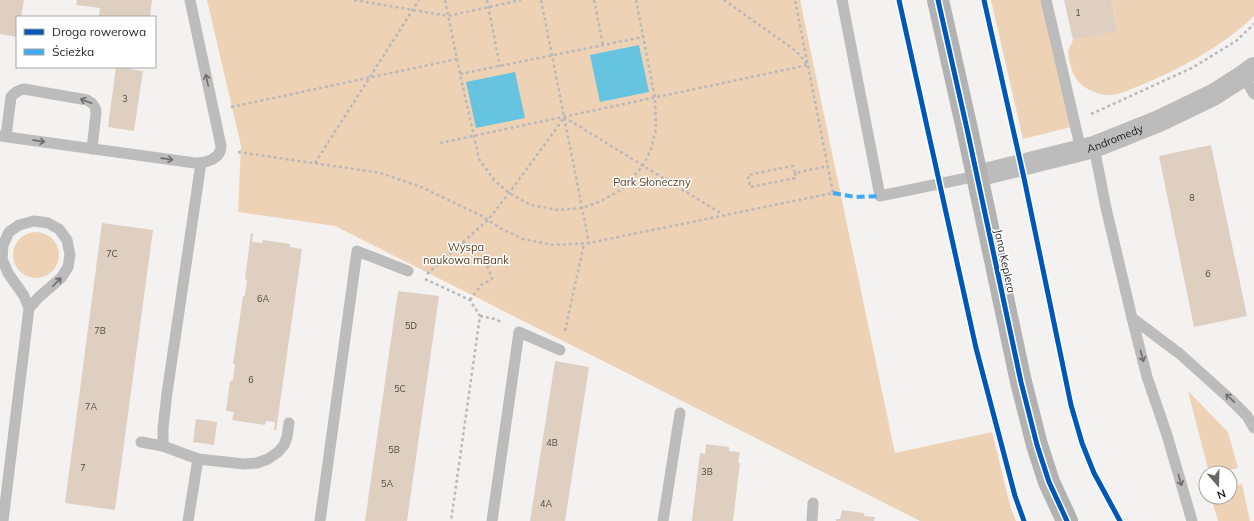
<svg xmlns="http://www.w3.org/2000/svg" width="1254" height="521" viewBox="0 0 1254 521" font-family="Mulish,sans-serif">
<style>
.green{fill:#eed2b6}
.water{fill:#67c4e1}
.building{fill:#decfc0}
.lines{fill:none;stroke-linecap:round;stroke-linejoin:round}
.path{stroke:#b9b9b9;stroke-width:2.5;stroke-dasharray:3 3;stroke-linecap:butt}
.lane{stroke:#bcbcbd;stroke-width:11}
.street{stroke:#bcbcbd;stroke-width:22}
.secondary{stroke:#b2b2b3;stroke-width:22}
.quiet{stroke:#3fa9f5;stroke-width:4;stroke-dasharray:8 4;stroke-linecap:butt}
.cycleway-casing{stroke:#fff;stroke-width:8}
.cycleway{stroke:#0057b8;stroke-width:5}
.oneway{stroke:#6e6c6c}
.labels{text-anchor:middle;stroke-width:3;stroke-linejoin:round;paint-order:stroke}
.number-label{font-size:9px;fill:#4f4a45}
.street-label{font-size:11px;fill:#1f1d1c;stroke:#fff}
.park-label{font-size:11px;fill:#5e4021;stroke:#fff}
</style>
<rect width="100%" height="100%" fill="#f4f2f0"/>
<g class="green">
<path d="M207,0h593l95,453 97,-21 19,77 5,12h-96l-585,-295 -97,-14 3,-66z"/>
<path d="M991,0h50l30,127 -48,12z"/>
<path d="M1111,0h143v16c-32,31 -74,53 -115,70 -9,3 -19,9 -29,9 -13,0 -30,-7 -36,-20 -3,-7 -7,-19 -5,-27 1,-2 3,-5 4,-8l45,-10z"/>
<circle cx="36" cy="255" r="23"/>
<path d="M1188,391l40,41 10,36 -22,5h-7z"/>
<path d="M1242,484l8,37h-32l-7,-24h19v-10z"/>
</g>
<g class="water">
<path d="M639,45l10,47 -49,10 -10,-47z"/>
<path d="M515,72l10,46 -49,10 -10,-46z"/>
</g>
<g class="building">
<path d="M0,0h24l-3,17h-4v20l-17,-3z"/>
<path d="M77,0h75l-2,17h-51l1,-9 -24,-3z"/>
<path d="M1064,0h47l7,31 -45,9z"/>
<path d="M116,67l27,4 -9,60 -26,-4z"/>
<path d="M1211,145l36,171 -53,11 -35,-171z"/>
<path d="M102,223l51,7 -38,280 -50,-7z"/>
<path d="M251,233h2l-1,9 10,1 1,-3 27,4v3l12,2 -26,182 -2,-1 1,-8 -9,-1 -1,4 -33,-5 2,-8 -8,-1 4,-30 3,-1 2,-16h-2l10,-68h2l2,-16 -2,-1z"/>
<path d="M398,291l41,5 -32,225h-42z"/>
<path d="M555,361l34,6 -24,154h-35z"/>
<path d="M196,419l21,3 -3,23 -21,-3z"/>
<path d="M706,444l23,3v4l11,1 -2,11h2l-7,58h-41l8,-68 5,1z"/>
<path d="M842,510l22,3v3l11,1 -1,4h-38v-2h4z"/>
</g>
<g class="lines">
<g class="path">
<path d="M354,0l94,16 73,-16"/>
<path d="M445,0l15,74 19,85 15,21 15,13 22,12 27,5 24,-2 17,-6 22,-12 22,-24 8,-17 5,-20 -1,-31 -19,-98"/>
<path d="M487,0l13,67"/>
<path d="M541,0l48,243"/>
<path d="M594,0l9,45"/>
<path d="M460,74l183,-37"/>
<path d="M231,107l226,-48"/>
<path d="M1091,114l101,-46 44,-27 18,-17"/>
<path d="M564,117l158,97"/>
<path d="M440,143l368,-78 -12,-14 -72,-51"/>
<path d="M238,152l143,21 40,14 61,29 18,12 23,11 30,6 36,-2 244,-50 -38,-193"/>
<path d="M315,163l104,-163"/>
<path d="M795,173l1,5 -46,9 -2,-12 45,-9 2,7 33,-7"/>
<path d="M462,243c18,0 25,22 30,36l-11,6 -11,15"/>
<path d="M427,274l61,-54 21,-27 55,-75"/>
<path d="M425,279l45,21 10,16 -29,205"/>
<path d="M480,316l15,3 8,4"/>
<path d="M565,331l19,-87"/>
</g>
<g class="lane">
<path d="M842,0l38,196 97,-20"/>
<path d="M1046,0l35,150"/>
<path d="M1243,76l11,18"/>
<path d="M0,136l195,27c11,0 26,-4 26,-17l-31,-146"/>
<path d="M6,136l5,-39c4,-5 7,-7 13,-8l63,11c6,3 9,6 9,13l-4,36"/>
<path d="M1094,147l12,61 26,110 15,59 20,58 25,86"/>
<path d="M1132,318l48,36 50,45 17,17 7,12"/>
<path d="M141,442l22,4 35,13 46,5 13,-1 11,-4 10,-7 6,-7 3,-8 2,-14"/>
<path d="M163,446v-18l4,-35 34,-230"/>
<path d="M3,521l26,-213 -5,-12 -16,-23 -6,-14 1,-14 6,-13 10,-7 15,-4 14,2 11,6 8,11 3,15 -2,12 -7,11 -22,19 -10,11"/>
<path d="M188,521l10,-62"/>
<path d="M320,521l37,-270 51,20"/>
<path d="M492,521l27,-189 41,18"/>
<path d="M663,521l17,-108"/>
<path d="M812,521l1,-18"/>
</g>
<path class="street" id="s1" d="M977,176l117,-29 65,-26 54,-26 30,-19 11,-8"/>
<path class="secondary" d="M938,0l29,129 54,253 16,63 12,37 18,39"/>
<path class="quiet" d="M833,193l22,4 25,-1"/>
<g class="cycleway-casing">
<g id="cycleway">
<path d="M899,0l77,348 39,148 9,25"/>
<path d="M938,0l29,129 54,253 16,63 12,37 18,39"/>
<path d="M984,0l40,178 47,227 11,38 12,30 26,48"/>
</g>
</g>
<use href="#cycleway" class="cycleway"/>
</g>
<defs><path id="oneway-shaft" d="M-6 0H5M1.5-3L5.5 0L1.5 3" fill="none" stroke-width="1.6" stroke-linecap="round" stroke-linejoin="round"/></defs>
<g class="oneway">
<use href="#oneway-shaft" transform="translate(207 80) rotate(-102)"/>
<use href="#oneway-shaft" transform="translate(86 101) rotate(-159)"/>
<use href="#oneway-shaft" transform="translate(39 141) rotate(8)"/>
<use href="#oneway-shaft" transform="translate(167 159) rotate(8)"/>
<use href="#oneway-shaft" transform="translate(57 282) rotate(-46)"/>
<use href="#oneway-shaft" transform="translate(1142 356) rotate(75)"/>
<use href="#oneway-shaft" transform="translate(1230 398) rotate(-136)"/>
<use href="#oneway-shaft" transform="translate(1180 480) rotate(74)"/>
</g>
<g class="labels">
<g class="number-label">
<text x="1078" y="16">1</text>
<text x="125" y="102">3</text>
<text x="1192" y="201">8</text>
<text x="112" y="257">7C</text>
<text x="1208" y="277">6</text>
<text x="263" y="302">6A</text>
<text x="411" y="329">5D</text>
<text x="100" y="334">7B</text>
<text x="251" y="383">6</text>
<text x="400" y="392">5C</text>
<text x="91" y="410">7A</text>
<text x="552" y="446">4B</text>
<text x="394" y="453">5B</text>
<text x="83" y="471">7</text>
<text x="707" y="475">3B</text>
<text x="387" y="487">5A</text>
<text x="546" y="507">4A</text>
</g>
<g class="street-label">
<text dy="4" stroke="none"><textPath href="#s1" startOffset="143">Andromedy</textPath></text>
<text transform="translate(1005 261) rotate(78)" y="4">Jana Keplera</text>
</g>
<g class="park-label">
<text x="652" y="186">Park Słoneczny</text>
<text x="466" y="251">Wyspa<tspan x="466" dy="13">naukowa mBank</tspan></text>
</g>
</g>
<rect x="16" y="16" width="140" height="52" fill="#ffffff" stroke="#a5a5a4"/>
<rect x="24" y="29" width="20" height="6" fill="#0057b8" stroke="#a5a5a4"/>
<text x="52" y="36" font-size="12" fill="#1f1d1c">Droga rowerowa</text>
<rect x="24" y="49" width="20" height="6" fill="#3fa9f5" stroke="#a5a5a4"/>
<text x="52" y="56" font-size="12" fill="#1f1d1c">Ścieżka</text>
<g transform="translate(1218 485) rotate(160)"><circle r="19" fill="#ffffff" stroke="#a5a5a4"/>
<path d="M0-3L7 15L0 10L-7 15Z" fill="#6a6866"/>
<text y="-6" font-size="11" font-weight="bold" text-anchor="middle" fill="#1f1d1c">N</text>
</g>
</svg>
